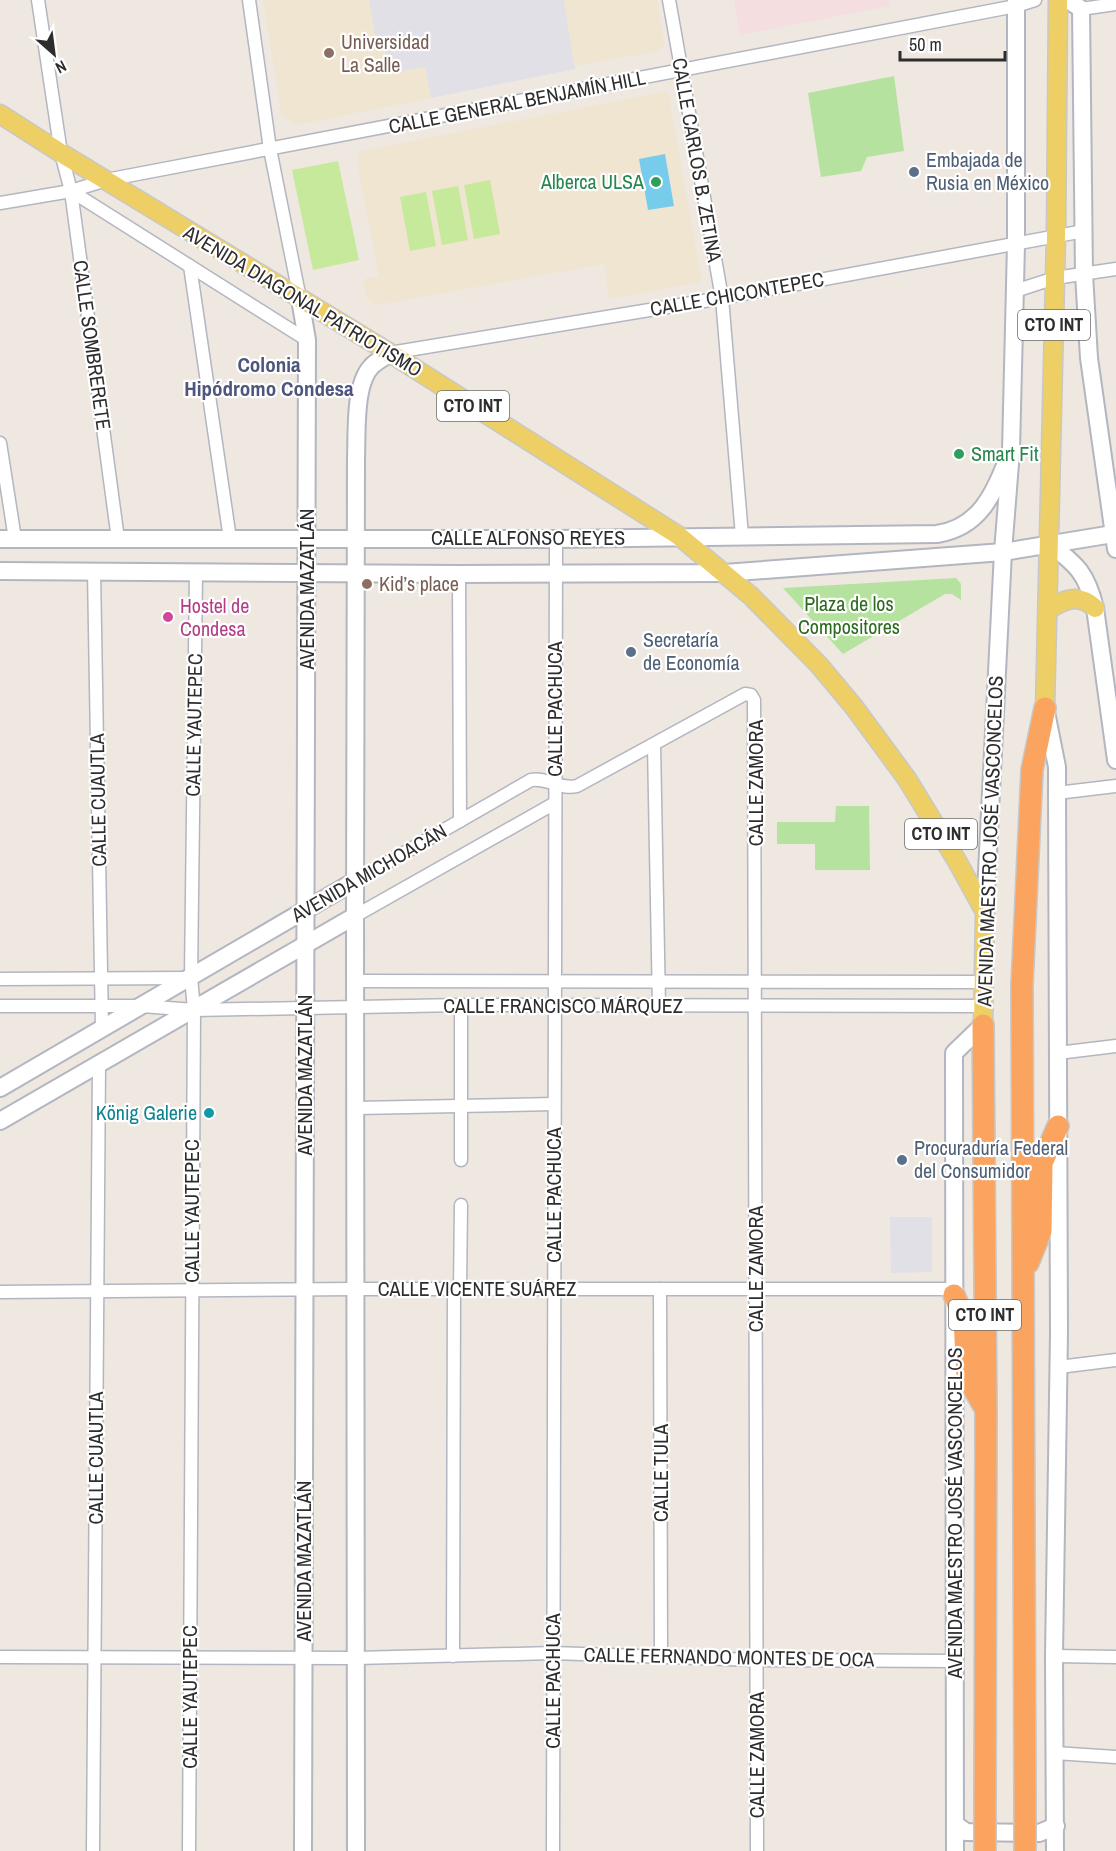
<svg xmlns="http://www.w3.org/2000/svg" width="1116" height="1851" viewBox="0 0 1116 1851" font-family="'Archivo Narrow',sans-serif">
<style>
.industrial{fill:#e2e0e7}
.education{fill:#efe5d0}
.medical{fill:#f4dedf}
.green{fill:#b5e29e}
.pitch{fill:#c7e99b}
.water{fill:#77ccec}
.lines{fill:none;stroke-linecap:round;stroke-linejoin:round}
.street-casing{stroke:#b3b6c0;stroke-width:15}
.secondary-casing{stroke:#b3b6c0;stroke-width:20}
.primary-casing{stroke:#c8c8c8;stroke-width:21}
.highway-casing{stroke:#c8c8c8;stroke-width:24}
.street{stroke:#fff;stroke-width:12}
.secondary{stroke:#fff;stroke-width:16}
.primary{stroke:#eecf65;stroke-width:18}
.highway{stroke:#faa45f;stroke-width:21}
.highway-bridge-casing{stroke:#c8c8c8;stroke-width:24;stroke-linecap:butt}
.highway-bridge{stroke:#faa45f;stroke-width:21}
.education-dot{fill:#8d6e63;stroke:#fff;stroke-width:2}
.service-dot{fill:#5c6f8a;stroke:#fff;stroke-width:2}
.leisure-dot{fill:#2e9e5b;stroke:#fff;stroke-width:2}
.hotel-dot{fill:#d1479c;stroke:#fff;stroke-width:2}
.culture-dot{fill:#0f9aa8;stroke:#fff;stroke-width:2}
.labels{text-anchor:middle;stroke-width:4.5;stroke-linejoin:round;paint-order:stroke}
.shield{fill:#fff;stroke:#6c6c6c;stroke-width:1.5}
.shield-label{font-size:18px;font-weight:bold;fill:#2d2d2d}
.education-label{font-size:20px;fill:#785e54;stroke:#fff;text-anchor:start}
.street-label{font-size:20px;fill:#2d2d2d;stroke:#fff}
.service-label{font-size:20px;fill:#4e5e75;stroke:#fff;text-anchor:start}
.leisure-label{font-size:20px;fill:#27864d;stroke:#fff;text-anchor:end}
.park-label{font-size:20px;fill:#2c6a1d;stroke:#fff}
.hotel-label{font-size:20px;fill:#b23c85;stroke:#fff;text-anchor:start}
.culture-label{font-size:20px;fill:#0d838f;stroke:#fff;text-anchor:end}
.neighbourhood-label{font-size:21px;font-weight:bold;fill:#4e567d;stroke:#fff}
</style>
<rect width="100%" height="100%" fill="#eee8e0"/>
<g class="industrial">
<path d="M369,0h195l11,69 -144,29 -7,-31 -34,7 -7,-31h-7z"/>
<path d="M890,1217h42v55l-41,1z"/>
</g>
<g class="education">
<path d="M263,0h106l7,43 7,-1 6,32 36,-7 6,31 -135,27 -14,-9z"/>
<path d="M564,0h93l7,45 -9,7 -81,14z"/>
<path d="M668,91l34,191 -93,17 -5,-35 -227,41 -10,-6 -4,-17 3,-4 13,-1 -22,-116 2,-1 -2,-8z"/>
</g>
<path class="medical" d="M734,0h156v6l-150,29z"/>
<g class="green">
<path d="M894,76l10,75 -37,6 -6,14 -40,6 -13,-84z"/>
<path d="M956,578l5,6v16l-9,-6h-7l-102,60 -60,-66z"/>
<path d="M836,806h33l1,64h-55v-26h-38v-22h58z"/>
</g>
<g class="pitch">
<path d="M338,161l21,99 -46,10 -21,-100z"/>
<path d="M490,180l10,54 -26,5 -10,-54z"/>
<path d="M458,186l10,54 -26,5 -10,-54z"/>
<path d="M426,192l10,54 -26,5 -10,-54z"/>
</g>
<path class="water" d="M665,154l9,52 -26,4 -9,-51z"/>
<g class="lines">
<g class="street-casing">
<g id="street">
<path d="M38,0l23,153 10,38 47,348"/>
<path d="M249,0l21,149 30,150"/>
<path d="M669,0l53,298 20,238"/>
<path d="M1081,9l35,-5"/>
<path d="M71,191l236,149"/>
<path d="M0,203l71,-12 35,-11 910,-174 19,-6"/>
<path d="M190,266l40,273"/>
<path d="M1015,291l40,-13 61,-9"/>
<path d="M390,353l332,-55 362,-67"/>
<path d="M0,443l15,96"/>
<path d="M94,571l8,458"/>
<path d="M459,574l1,247"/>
<path d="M654,745l5,261"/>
<path d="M1057,793l59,-7"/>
<path d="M355,881l176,-101c16,-3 29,10 46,6l168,-92 6,1 3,5 3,1151"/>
<path d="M355,916l200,-113"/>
<path d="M0,979l187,-1"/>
<path d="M356,981l628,1"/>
<path d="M461,1005v155"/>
<path d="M0,1006h142l52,4 267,-5 522,1"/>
<path d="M1058,1053l58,-7"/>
<path d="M356,1108l198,-4"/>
<path d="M460,1289l1,-84"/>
<path d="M660,1289l1,368"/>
<path d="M0,1292l356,-3h598"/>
<path d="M1059,1367l57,-7"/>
<path d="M453,1656l1,-367"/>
<path d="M1054,1656l62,1"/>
<path d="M0,1657l356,1 197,-5 203,7 199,1"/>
<path d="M1055,1753l61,4"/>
<path d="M93,1851l6,-787"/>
<path d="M189,1851l5,-841 -3,-33 5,-405"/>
<path d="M553,1851l3,-1312"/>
</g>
</g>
<g class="secondary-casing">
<g id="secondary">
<path d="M1068,0l13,9 3,265 5,84 27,191"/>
<path d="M300,299l7,41 -4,1511"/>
<path d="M0,539h556l381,-5c46,-7 58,-45 74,-83"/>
<path d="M1050,544c27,21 37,30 45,64l21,152"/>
<path d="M0,571l459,3 265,-1 279,-21 110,-18"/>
<path d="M1046,712l11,55v26l2,540 -5,323 1,195"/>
<path d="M985,912l18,-360 8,-101 5,-207v-244"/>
<path d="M0,1088l355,-207"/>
<path d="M0,1121l355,-205"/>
<path d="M955,1824l11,8 73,1 17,-7"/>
<path d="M356,1851l-1,-935 1,-457c1,-25 -2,-74 15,-92 5,-6 13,-9 19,-14"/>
<path d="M955,1851l-1,-798 29,-28"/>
</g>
</g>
<g class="primary-casing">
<g id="primary">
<path d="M0,114l61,39 329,200 289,183 72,60 68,69 35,42 53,72 50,82 28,51 -2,113"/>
<path d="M1048,610c16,-11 31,-17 47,-2"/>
<path d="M1045,708l11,-472 2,-236"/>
</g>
</g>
<g class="highway-casing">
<g id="highway">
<path d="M983,1025l3,384 -1,391"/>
<path d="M1028,1263l13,-32 1,-68 16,-37"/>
<path d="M954,1295l10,24 3,58 18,31"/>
<path d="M1025,1798l-3,-813 10,-215 13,-62"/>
</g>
</g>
<use href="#street" class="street"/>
<use href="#secondary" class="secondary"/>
<use href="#primary" class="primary"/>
<use href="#highway" class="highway"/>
<g class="highway-bridge-casing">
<g id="highway-bridge">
<path d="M985,1800v51"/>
<path d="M1025,1851v-53"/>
</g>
</g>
<use href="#highway-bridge" class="highway-bridge"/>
</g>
<g class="education-dot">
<circle cx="329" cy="53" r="6"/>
<circle cx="367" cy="584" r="6"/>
</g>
<g class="service-dot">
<circle cx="914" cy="172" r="6"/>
<circle cx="631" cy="652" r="6"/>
<circle cx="902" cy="1160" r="6"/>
</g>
<g class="leisure-dot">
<circle cx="656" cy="182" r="6"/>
<circle cx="959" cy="454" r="6"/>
</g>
<circle class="hotel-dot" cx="168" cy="617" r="6"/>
<circle class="culture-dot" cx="209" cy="1113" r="6"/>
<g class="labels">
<g class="shield">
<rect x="1018" y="310" width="72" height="30" rx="4.5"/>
<rect x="437" y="391" width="72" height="30" rx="4.5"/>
<rect x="905" y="819" width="72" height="30" rx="4.5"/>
<rect x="949" y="1300" width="72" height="30" rx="4.5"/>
</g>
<g class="shield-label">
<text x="1054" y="331">CTO INT</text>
<text x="473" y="412">CTO INT</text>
<text x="941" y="840">CTO INT</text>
<text x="985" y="1321">CTO INT</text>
</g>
<g class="education-label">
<text x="341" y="49">Universidad<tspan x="341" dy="23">La Salle</tspan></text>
<text x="379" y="591">Kid’s place</text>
</g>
<g class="street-label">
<text transform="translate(517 102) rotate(-11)" y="7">CALLE GENERAL BENJAMÍN HILL</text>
<text transform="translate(697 160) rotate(80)" y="7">CALLE CARLOS B. ZETINA</text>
<text transform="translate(737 294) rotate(-10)" y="7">CALLE CHICONTEPEC</text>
<text transform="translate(303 301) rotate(31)" y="7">AVENIDA DIAGONAL PATRIOTISMO</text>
<text transform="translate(92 345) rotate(82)" y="7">CALLE SOMBRERETE</text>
<text x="528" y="545">CALLE ALFONSO REYES</text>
<text transform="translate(307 589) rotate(-90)" y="7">AVENIDA MAZATLÁN</text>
<text transform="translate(555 709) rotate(-90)" y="7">CALLE PACHUCA</text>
<text transform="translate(194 725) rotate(-89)" y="7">CALLE YAUTEPEC</text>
<text transform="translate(756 783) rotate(-90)" y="7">CALLE ZAMORA</text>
<text transform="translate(98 800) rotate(-91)" y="7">CALLE CUAUTLA</text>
<text transform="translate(990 841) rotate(-88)" y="7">AVENIDA MAESTRO JOSÉ VASCONCELOS</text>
<text transform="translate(369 873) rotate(-30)" y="7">AVENIDA MICHOACÁN</text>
<text x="563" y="1013">CALLE FRANCISCO MÁRQUEZ</text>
<text transform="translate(305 1075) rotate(-90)" y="7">AVENIDA MAZATLÁN</text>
<text transform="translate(554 1195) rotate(-90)" y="7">CALLE PACHUCA</text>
<text transform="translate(192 1211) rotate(-90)" y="7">CALLE YAUTEPEC</text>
<text transform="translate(756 1269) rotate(-90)" y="7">CALLE ZAMORA</text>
<text x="477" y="1296">CALLE VICENTE SUÁREZ</text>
<text transform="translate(96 1458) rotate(-90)" y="7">CALLE CUAUTLA</text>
<text transform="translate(661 1473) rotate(-90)" y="7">CALLE TULA</text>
<text transform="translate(955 1513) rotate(-90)" y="7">AVENIDA MAESTRO JOSÉ VASCONCELOS</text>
<text transform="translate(304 1561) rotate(-90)" y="7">AVENIDA MAZATLÁN</text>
<text transform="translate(729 1657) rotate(1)" y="7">CALLE FERNANDO MONTES DE OCA</text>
<text transform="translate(553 1681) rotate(-90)" y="7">CALLE PACHUCA</text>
<text transform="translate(190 1697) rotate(-90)" y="7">CALLE YAUTEPEC</text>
<text transform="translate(757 1755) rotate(-90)" y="7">CALLE ZAMORA</text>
</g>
<g class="service-label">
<text x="926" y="167">Embajada de<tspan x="926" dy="23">Rusia en México</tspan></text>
<text x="643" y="647">Secretaría<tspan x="643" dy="23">de Economía</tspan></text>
<text x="914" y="1155">Procuraduría Federal<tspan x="914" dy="23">del Consumidor</tspan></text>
</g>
<g class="leisure-label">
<text x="644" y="189">Alberca ULSA</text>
<text x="971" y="461" text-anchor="start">Smart Fit</text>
</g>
<g class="park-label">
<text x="849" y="611">Plaza de los<tspan x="849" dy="23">Compositores</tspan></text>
</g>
<g class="hotel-label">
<text x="180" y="613">Hostel de<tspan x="180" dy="23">Condesa</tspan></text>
</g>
<g class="culture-label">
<text x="197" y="1120">König Galerie</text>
</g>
<g class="neighbourhood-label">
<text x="269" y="372">Colonia<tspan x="269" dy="24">Hipódromo Condesa</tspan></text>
</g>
</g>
<g transform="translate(54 54) rotate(152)" stroke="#ffffff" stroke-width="4.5" paint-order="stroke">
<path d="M0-4.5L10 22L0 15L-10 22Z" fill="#2d2d2d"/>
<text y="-9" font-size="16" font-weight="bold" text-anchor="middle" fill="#2d2d2d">N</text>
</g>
<path d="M900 51v9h105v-9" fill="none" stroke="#2d2d2d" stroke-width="3"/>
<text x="909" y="51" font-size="18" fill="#2d2d2d" stroke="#ffffff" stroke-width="4.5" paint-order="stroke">50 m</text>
</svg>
